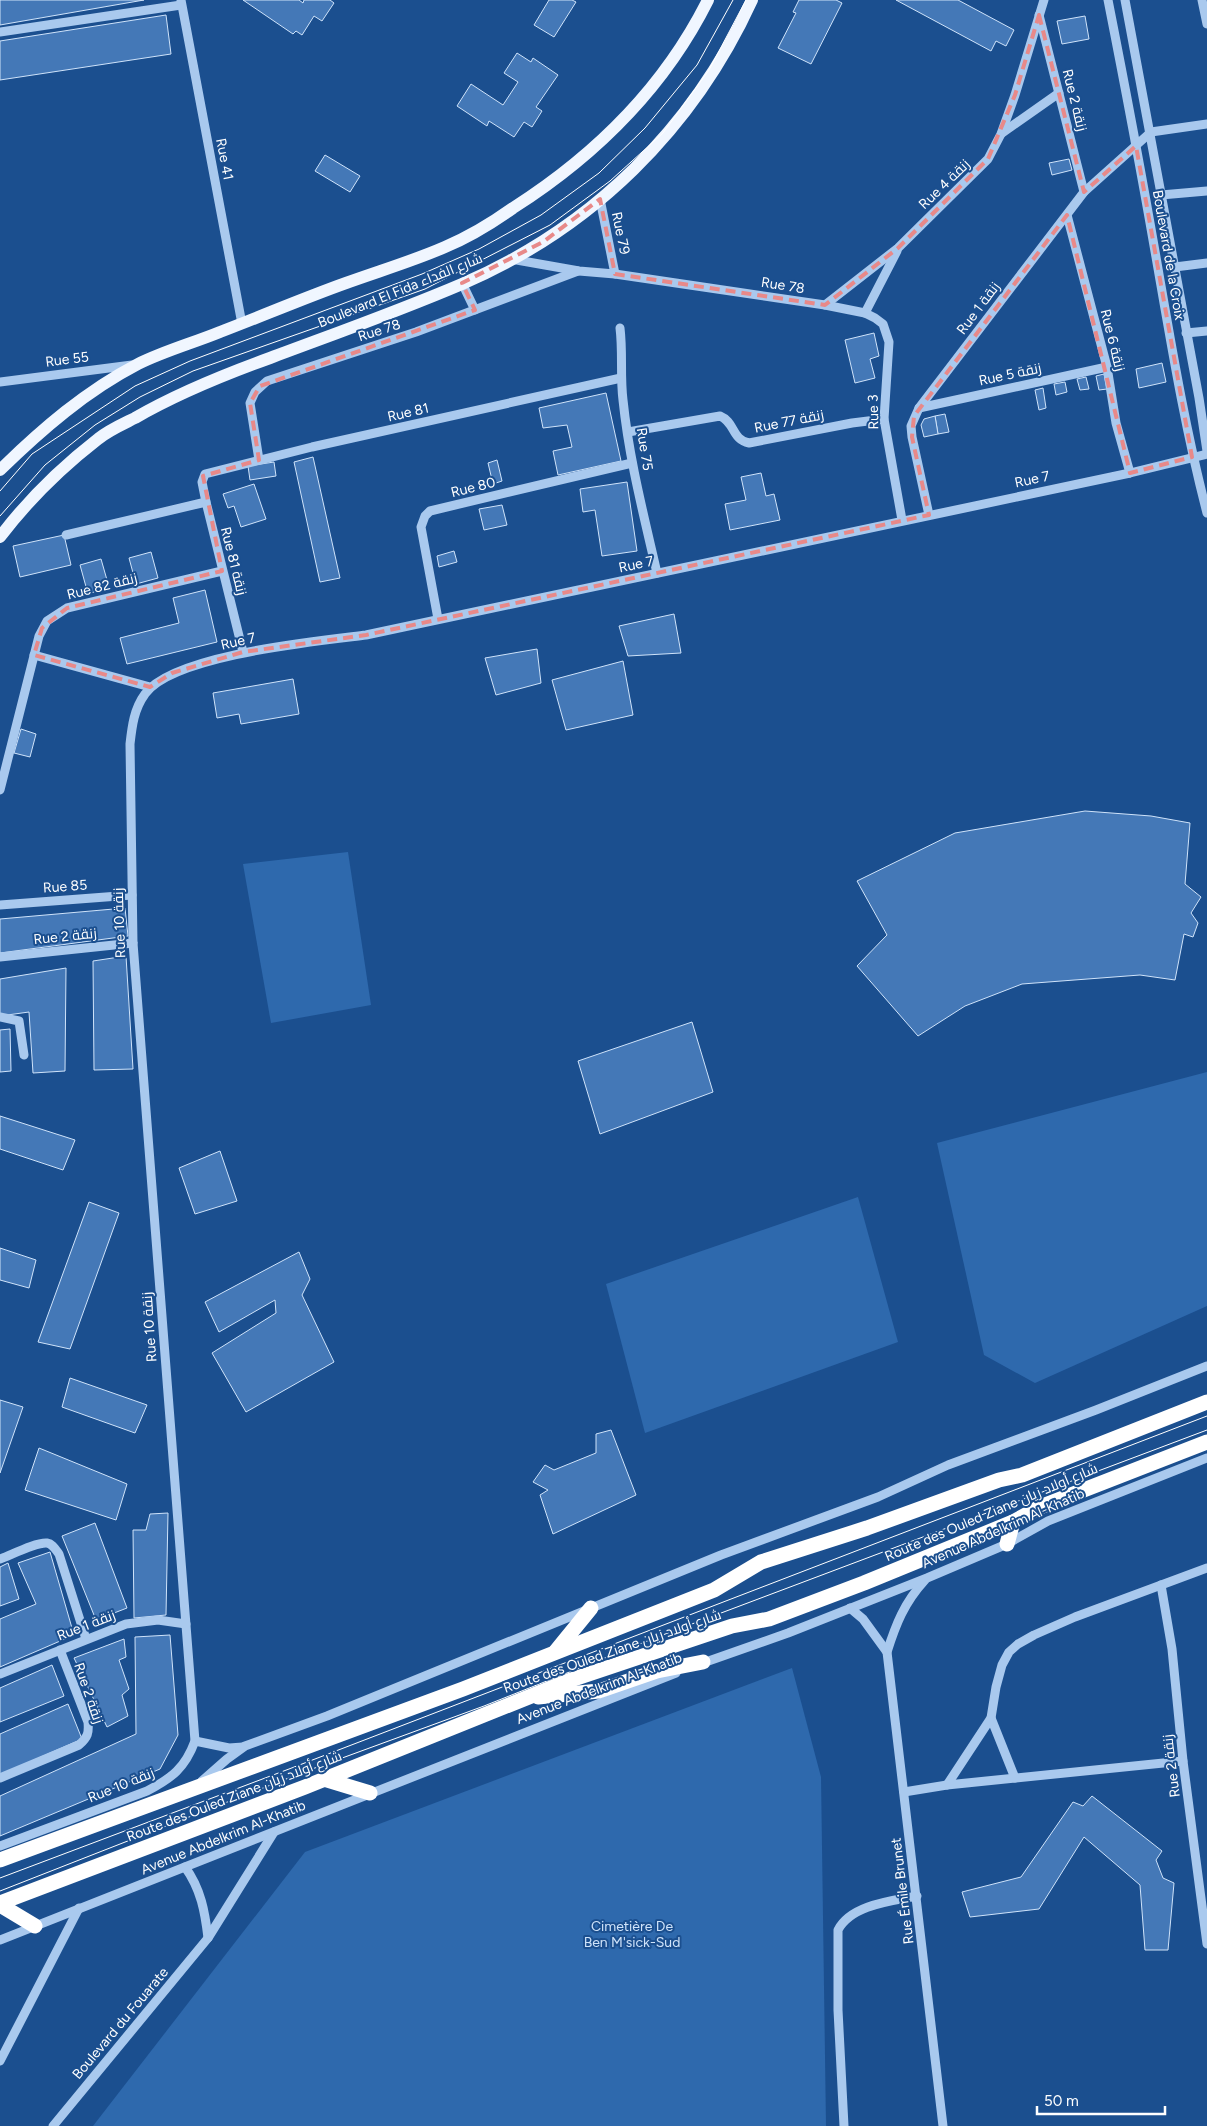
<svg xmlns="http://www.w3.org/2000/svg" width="1207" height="2126" viewBox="0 0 1207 2126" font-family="Figtree,Cairo,sans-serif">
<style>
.green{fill:#2e69ad}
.building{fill:#4478b7;stroke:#cfe3fa}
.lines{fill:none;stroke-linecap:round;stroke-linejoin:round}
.minor{stroke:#a9c9ee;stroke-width:9}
.major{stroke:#f0f6ff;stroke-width:12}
.highway{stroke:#fff;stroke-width:15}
.tram{stroke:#fff;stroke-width:1}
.marked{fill:none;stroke:#e88989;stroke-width:4;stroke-dasharray:10 6;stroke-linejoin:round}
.labels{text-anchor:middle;stroke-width:4;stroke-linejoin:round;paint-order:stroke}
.street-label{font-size:14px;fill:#fff;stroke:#1b4f8f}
.park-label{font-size:14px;fill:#cfe3fa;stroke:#1b4f8f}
</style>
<rect width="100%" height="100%" fill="#1b4f8f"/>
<g class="green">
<path d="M348,852l23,153 -100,18 -28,-159z"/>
<path d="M1207,1072v234l-172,77 -51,-28 -47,-212z"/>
<path d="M858,1197l40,145 -253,91 -39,-149z"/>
<path d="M792,1668l29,109 5,349h-733l212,-274z"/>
</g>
<g class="building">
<path d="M0,0h144l-144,25z"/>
<path d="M243,0h56l4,3 1,-3h26l4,3 -12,18 -8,-5 -12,19 -6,-4 -3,3z"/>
<path d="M549,0h23l4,2 -22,35 -20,-12z"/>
<path d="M799,0h37l6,3 -31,61 -33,-16 18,-35 -3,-1z"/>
<path d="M896,0h62l56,30 -8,16 -10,-5 -5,10z"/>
<path d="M166,15l5,39 -171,26v-39z"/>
<path d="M1085,16l4,23 -27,5 -5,-23z"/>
<path d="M517,53l14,9 2,-4 25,17 -22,32 6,4 -10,16 -8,-5 -10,15 -25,-16 -2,5 -30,-20 14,-22 32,21 15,-23 -14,-9z"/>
<path d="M325,155l35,21 -10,16 -35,-21z"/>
<path d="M1069,159l3,11 -20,5 -3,-12z"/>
<path d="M874,333l5,23 -9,3 5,19 -20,5 -10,-43z"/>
<path d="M1162,363l4,19 -27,6 -3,-19z"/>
<path d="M1104,374l3,15 -8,1 -3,-14z"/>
<path d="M1086,377l3,12 -9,1 -3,-11z"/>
<path d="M1065,382l2,10 -11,3 -2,-11z"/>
<path d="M1043,388l3,20 -7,2 -4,-20z"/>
<path d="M606,393l15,68 -63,14 -5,-24 19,-4 -5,-22 -24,3 -4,-20z"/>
<path d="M945,414l4,18 -11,2 -3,-18z"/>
<path d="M935,416l3,18 -14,3 -3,-12 3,-6z"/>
<path d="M313,457l27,121 -20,4 -26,-120z"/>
<path d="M497,460l5,21 -9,3 -5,-21z"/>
<path d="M274,462l2,14 -26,4 -2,-14z"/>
<path d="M761,473l5,23 8,-2 6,26 -50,10 -5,-26 21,-4 -5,-23z"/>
<path d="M627,482l10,69 -35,5 -7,-46 -12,2 -3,-23z"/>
<path d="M254,484l12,35 -25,8 -7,-21 -6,2 -5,-14z"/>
<path d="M502,505l5,20 -23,5 -5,-21z"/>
<path d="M64,535l7,30 -51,12 -7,-31z"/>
<path d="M454,551l3,11 -18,5 -2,-11z"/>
<path d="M151,552l7,26 -22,6 -7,-26z"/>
<path d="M101,559l8,28 -21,7 -8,-29z"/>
<path d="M205,590l12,52 -90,22 -7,-26 59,-15 -6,-25z"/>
<path d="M674,614l7,39 -53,3 -9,-30z"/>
<path d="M537,649l4,34 -45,12 -11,-37z"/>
<path d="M623,661l10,54 -67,15 -14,-50z"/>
<path d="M293,679l6,35 -58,10 -2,-10 -22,4 -4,-25z"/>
<path d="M21,729l15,5 -6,23 -16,-4z"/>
<path d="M1085,811l66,5 39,7 -5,61 16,13 -10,16 7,10 -5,14 -9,-3 -9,46 -35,-5 -118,9 -57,22 -47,30 -61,-70 30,-31 -30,-54 98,-48z"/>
<path d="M125,908l3,28 -128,17v-34z"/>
<path d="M126,956l7,113 -39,1 -1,-109z"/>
<path d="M66,968l-1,103 -32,2 -4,-61 -29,4v-37z"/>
<path d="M692,1022l21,70 -113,42 -22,-73z"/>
<path d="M10,1029l1,42 -11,1v-42z"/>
<path d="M0,1116l75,24 -12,30 -63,-21z"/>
<path d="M220,1151l17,50 -42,13 -16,-46z"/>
<path d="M89,1202l30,11 -49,136 -32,-7z"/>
<path d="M0,1248l36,12 -7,28 -29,-8z"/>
<path d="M299,1252l11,27 -8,16 32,67 -88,50 -34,-59 64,-40 -1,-13 -56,32 -14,-30z"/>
<path d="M70,1378l77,27 -12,28 -73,-26z"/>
<path d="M0,1400l23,7 -23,66z"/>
<path d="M611,1430l25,65 -83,39 -13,-39 8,-5 -15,-8 12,-17 9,5 42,-17v-19z"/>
<path d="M39,1448l88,36 -11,36 -91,-30z"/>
<path d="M168,1513l-2,102 -32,3 -1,-88h13l4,-16z"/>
<path d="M95,1523l32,85 -31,12 -34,-84z"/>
<path d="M50,1552l24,83 -74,32v-48l36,-15 -18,-41z"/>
<path d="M8,1563l11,36 -19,7v-39z"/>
<path d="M170,1635l8,100 -18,34 -160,67v-40l136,-62 -1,-97z"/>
<path d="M124,1639l2,18 -7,3 10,29 -7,6 6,21 -21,11 -33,-69z"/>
<path d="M52,1665l12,31 -64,26v-34z"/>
<path d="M68,1704l14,35 -82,36v-41z"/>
<path d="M1092,1796l70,55 -6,9 7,18 11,5 -6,67h-23l-5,-65 -56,-48 -45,72 -69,8 -8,-25 59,-15 52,-75 10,4z"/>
</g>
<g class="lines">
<g class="minor">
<path d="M181,0l61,324"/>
<path d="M1108,0c17,86 33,171 48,257 15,86 29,172 51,256"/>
<path d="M1125,0l74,398 8,53"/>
<path d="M1202,0l5,24"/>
<path d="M1039,15l45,177"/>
<path d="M0,32l181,-27"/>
<path d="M1002,133l57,-40"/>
<path d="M1161,195l46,-4"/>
<path d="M600,199l15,75"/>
<path d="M1067,215l40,152 9,56 14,50"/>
<path d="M511,259l68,12 36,3 210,31 40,8 10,5 8,6 6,18 -5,77 18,101"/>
<path d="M1175,267l32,-4"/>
<path d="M462,283l13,27"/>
<path d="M825,305l73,-57 90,-89 13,-25 14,-39 29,-95"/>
<path d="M865,313l32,-62"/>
<path d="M620,328c3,24 0,48 3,72 6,59 21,116 34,173"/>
<path d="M1186,333l21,-2"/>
<path d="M0,382l132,-17"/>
<path d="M919,408l188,-41"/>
<path d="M628,432l92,-16c15,6 12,24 29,27l103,-20 32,-4"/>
<path d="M259,460l-9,-57 5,-11 12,-11 149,-49 162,-61"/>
<path d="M929,515l-17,-78 -1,-11 8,-18 165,-216 67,-60 56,-8"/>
<path d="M66,535l140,-33"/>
<path d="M438,619l-17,-92 4,-11 5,-5 202,-48"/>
<path d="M243,652l-37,-150 -4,-20 3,-8 107,-27 309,-69"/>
<path d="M34,655l116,32"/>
<path d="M0,790l39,-154 8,-15 20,-13 155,-37"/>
<path d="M0,905l132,-10"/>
<path d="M0,957l133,-14"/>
<path d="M0,1017l19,4 5,34"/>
<path d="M0,1559c11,-4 36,-17 47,-16 6,1 8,6 12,11l27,85"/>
<path d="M925,1580c-21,23 -29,44 -38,72l56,474"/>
<path d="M1161,1585l11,64 11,112 24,183"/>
<path d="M850,1608l13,11 24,33"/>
<path d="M700,1664l88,-31 139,-55 80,-34 41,-23 159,-63"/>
<path d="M0,1674l126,-50 32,-4 28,4"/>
<path d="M991,1718l24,60"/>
<path d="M195,1741l34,7 14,-1"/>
<path d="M0,1778l79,-33c9,-8 10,-12 9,-23l-28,-72"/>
<path d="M202,1781l25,-22 18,-13 82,-30 394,-161 157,-58 70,-32 148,-55 111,-44"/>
<path d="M947,1785l44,-67 5,-31 6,-22 7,-13 9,-8 16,-9 41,-18 132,-49"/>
<path d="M904,1792l43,-7 236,-24"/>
<path d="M0,1846l147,-55c25,-13 38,-23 48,-50l-62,-798 -3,-199c2,-18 4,-35 15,-50 27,-39 173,-53 221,-59l764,-162 77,-19"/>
<path d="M185,1867c16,22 20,45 23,71"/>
<path d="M0,1940l676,-267"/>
<path d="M0,2061l79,-153"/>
<path d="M53,2126l155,-188 66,-106"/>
<path d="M844,2126l-6,-116v-80c13,-25 53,-29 79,-34"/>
</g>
<g class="major">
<path d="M0,470c42,-41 86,-79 138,-106 26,-13 55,-21 82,-32 42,-16 84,-34 126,-49 33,-12 67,-22 99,-36 24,-10 47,-24 68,-39 83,-53 151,-120 195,-208"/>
<path d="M0,537c28,-37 62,-70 98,-98 11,-9 25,-15 37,-21 43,-25 88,-43 135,-60 64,-24 129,-47 192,-74 130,-56 231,-155 290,-284"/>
</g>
<g class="highway">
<path d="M1007,1544l6,-22"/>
<path d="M556,1651l35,-43"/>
<path d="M538,1697l61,-6 58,-20 46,-9"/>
<path d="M324,1779l46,14"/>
<path d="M0,1860l463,-171 251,-99 47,-28 106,-34 132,-48 23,-5 185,-73"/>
<path d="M0,1903l305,-116 266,-107 161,-54 37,-7 95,-36 149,-61 27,-15 167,-65"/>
<path d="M0,1905l35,21"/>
</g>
<g class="tram">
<path d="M0,491l32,-37 103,-68 55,-25 232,-87 57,-25 62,-34 58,-42 46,-45 52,-63 36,-65"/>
<path d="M0,516l45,-51 50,-40 45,-28 53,-26 232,-82 125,-64 60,-44 53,-48 46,-63 37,-70"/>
<path d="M0,1878l289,-109 918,-353"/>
<path d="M0,1891l304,-119 180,-66 176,-70 547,-206"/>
</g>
</g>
<path class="marked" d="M1039,15l45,177 52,-46 56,311 -62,16 -63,-258 -153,201 -2,21 17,78 -563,120 -123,17 -71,21 -22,14 -116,-32 8,-27 25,-20 155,-37 -19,-95 56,-16 -9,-57 10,-17 215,-76 -13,-27 81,-41 57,-43 15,75 210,31 73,-57 90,-89 27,-64z"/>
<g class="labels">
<g class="street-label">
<text transform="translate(1075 100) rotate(76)" y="5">Rue 2 زنقة</text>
<text transform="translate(225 159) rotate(79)" y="5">Rue 41</text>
<text transform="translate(944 184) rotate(-44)" y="5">Rue 4 زنقة</text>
<text transform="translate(621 233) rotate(78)" y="5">Rue 79</text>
<text transform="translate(1169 255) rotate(80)" y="5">Boulevard de la Croix</text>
<text transform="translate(783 285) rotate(9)" y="5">Rue 78</text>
<text transform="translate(400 290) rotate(-22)" y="5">Boulevard El Fida شارع الفداء</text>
<text transform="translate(978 308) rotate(-53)" y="5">Rue 1 زنقة</text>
<text transform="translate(379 330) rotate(-18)" y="5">Rue 78</text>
<text transform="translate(1113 340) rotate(76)" y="5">Rue 6 زنقة</text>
<text transform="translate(67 359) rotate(-7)" y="5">Rue 55</text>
<text transform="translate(1010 374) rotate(-12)" y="5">Rue 5 زنقة</text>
<text transform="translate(408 412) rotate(-13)" y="5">Rue 81</text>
<text transform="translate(873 412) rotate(-91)" y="5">Rue 3</text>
<text transform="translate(789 421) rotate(-11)" y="5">Rue 77 زنقة</text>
<text transform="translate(645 449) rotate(81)" y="5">Rue 75</text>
<text transform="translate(1032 479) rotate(-12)" y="5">Rue 7</text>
<text transform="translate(473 487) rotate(-14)" y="5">Rue 80</text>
<text transform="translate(234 561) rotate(76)" y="5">Rue 81 زنقة</text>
<text transform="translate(636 564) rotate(-12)" y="5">Rue 7</text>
<text transform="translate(102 586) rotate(-14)" y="5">Rue 82 زنقة</text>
<text transform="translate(238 641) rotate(-13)" y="5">Rue 7</text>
<text transform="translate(65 886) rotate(-4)" y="5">Rue 85</text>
<text transform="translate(119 923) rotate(-92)" y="5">Rue 10 زنقة</text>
<text transform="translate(65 936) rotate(-6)" y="5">Rue 2 زنقة</text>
<text transform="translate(149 1327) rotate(-94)" y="5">Rue 10 زنقة</text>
<text transform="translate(991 1512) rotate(-23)" y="5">Route des Ouled Ziane شارع أولاد زيان</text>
<text transform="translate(1003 1528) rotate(-24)" y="5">Avenue Abdelkrim Al-Khatib</text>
<text transform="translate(86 1625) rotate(-21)" y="5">Rue 1 زنقة</text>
<text transform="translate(612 1651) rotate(-19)" y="5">Route des Ouled Ziane شارع أولاد زيان</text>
<text transform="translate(599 1688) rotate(-21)" y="5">Avenue Abdelkrim Al-Khatib</text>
<text transform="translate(89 1693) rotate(71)" y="5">Rue 2 زنقة</text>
<text transform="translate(1171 1766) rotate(-97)" y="5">Rue 2 زنقة</text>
<text transform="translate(121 1785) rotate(-22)" y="5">Rue 10 زنقة</text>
<text transform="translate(234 1796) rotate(-21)" y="5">Route des Ouled Ziane شارع أولاد زيان</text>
<text transform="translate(223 1837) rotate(-22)" y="5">Avenue Abdelkrim Al-Khatib</text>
<text transform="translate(902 1891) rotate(-97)" y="5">Rue Émile Brunet</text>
<text transform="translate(120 2023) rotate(-50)" y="5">Boulevard du Fouarate</text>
</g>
<g class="park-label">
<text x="632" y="1931">Cimetière De<tspan x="632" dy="16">Ben M'sick-Sud</tspan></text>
</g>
</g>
<path d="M1037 2106v8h128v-8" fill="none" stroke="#ffffff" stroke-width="2.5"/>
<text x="1044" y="2106" font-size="15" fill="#ffffff" stroke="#1b4f8f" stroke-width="4" paint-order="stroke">50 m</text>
</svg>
